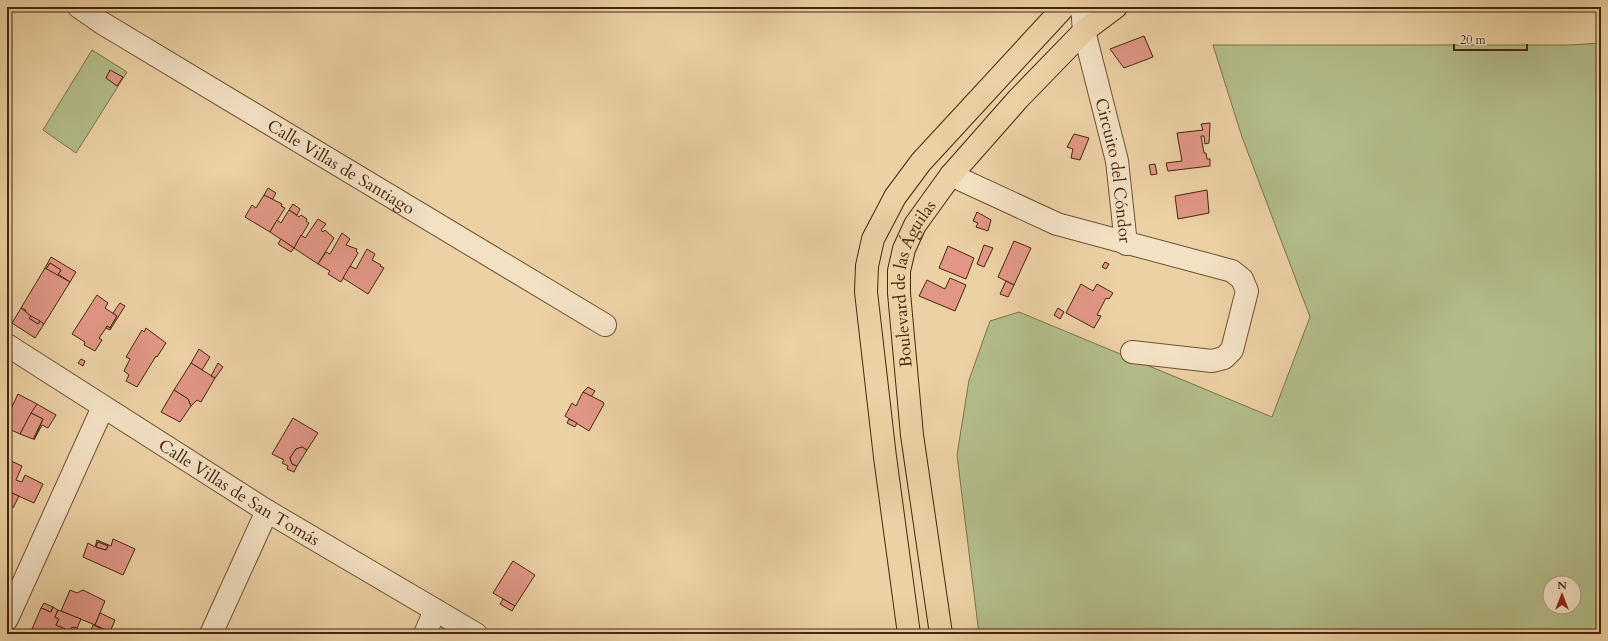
<svg xmlns="http://www.w3.org/2000/svg" width="1608" height="641" viewBox="0 0 1608 641" font-family="Cardo,serif">
<style>
.green{fill:#b3bd8a;stroke:#7c724c;fill-rule:evenodd}
.building{fill:#e29786;stroke:#46260e;fill-rule:evenodd}
.lines{fill:none;stroke-linecap:round;stroke-linejoin:round}
.minor-casing{stroke:#705134;stroke-width:24}
.major-casing{stroke:#46260e;stroke-width:24}
.minor{stroke:#f3e1c4;stroke-width:22}
.major{stroke:#ecd1a4;stroke-width:22}
.labels{text-anchor:middle;stroke-width:3.5;stroke-linejoin:round;paint-order:stroke}
.street-label{font-size:17px;fill:#46260e;stroke:#f3e1c4}
</style>
<rect width="100%" height="100%" fill="#ecd1a4"/>
<filter id="stains"><feTurbulence type="fractalNoise" baseFrequency=".005" numOctaves="4"/><feColorMatrix values="0 0 0 0 .2 0 0 0 0 .09 0 0 0 0 .02 0 0 0 .5 -.17"/></filter>
<radialGradient id="worn" r=".72"><stop offset=".6" stop-color="#630" stop-opacity="0"/><stop offset="1" stop-color="#630" stop-opacity=".3"/></radialGradient>
<g class="green">
<path d="M1601,43v591h-622l-22,-179 12,-75 21,-59 29,-9 253,105 38,-100 -68,-180 -29,-92h357zM1550,583h24v24h-24z"/>
<path d="M92,50l35,22 -51,81 -33,-23z"/>
</g>
<g class="building">
<path d="M1144,36l9,21 -29,11 -14,-19z"/>
<path d="M110,70l13,7 -6,9 -11,-8z"/>
<path d="M1210,123l-1,20 -4,1 -1,-8h-3l3,17h2l1,6h3v7l-42,5 -2,-8 16,-2 -5,-28 26,-3 -2,-6z"/>
<path d="M1074,134l15,4 -9,22 -9,-2 2,-9 -6,-2z"/>
<path d="M1155,164l2,10 -6,1 -2,-10z"/>
<path d="M268,188l8,5 -4,7 -8,-5z"/>
<path d="M1207,190l2,23 -31,6 -3,-23z"/>
<path d="M264,195l18,9 -1,2 4,2 -15,24 -25,-15 7,-12 4,3z"/>
<path d="M293,204l7,5 -3,6 -8,-5z"/>
<path d="M289,210l10,7 2,-2 6,4 -1,2 3,2 -15,25 -24,-16 7,-12 4,3z"/>
<path d="M977,212l14,8 -3,11 -12,-4 2,-4 -5,-2z"/>
<path d="M318,219l8,5 -5,6 2,2 2,-2 9,8 -16,26 -24,-16 7,-13 4,3z"/>
<path d="M342,233l8,6 -4,6 11,4 -1,2 2,2 -17,29 -13,-8 2,-3 -12,-7 8,-12 4,2z"/>
<path d="M281,239l13,9 -3,4 -13,-8z"/>
<path d="M1014,241l17,7 -17,37 -16,-8z"/>
<path d="M984,245l9,3 -9,19 -7,-3z"/>
<path d="M948,246l26,12 -8,21 -27,-11z"/>
<path d="M367,249l8,5 -3,6 9,5 -1,1 4,2 -16,26 -25,-16 7,-12 6,3z"/>
<path d="M51,257l25,15 -6,10 -12,-8 3,-4 -11,-7 -4,6 -1,-1z"/>
<path d="M1105,262l4,2 -3,5 -4,-2z"/>
<path d="M50,263l11,7 -4,6 -11,-7z"/>
<path d="M45,268l25,14 -26,42 -19,-11 1,-3 -5,-2z"/>
<path d="M950,278l16,7 -11,26 -36,-15 8,-16 18,9z"/>
<path d="M1006,281l8,4 -6,12 -8,-3z"/>
<path d="M1081,284l12,7 4,-7 16,9 -4,6 -3,-1 -9,17 4,1 -7,12 -28,-15z"/>
<path d="M97,295l11,8 -3,5 12,8 -7,12 -3,-2 -1,2 -7,10 3,2 -7,11 -11,-6 1,-3 -13,-8z"/>
<path d="M120,303l5,3 -15,24 -4,-2 1,-2 3,2 7,-12 -4,-3z"/>
<path d="M21,308l10,8 -2,2 9,6 2,-3 4,3 -9,14 -23,-15z"/>
<path d="M1058,308l6,4 -4,7 -6,-4z"/>
<path d="M31,316l9,5 -2,3 -9,-6z"/>
<path d="M146,328l20,15 -9,14 -1,-1 -19,31 -11,-6 3,-6 -5,-4 6,-12 -4,-2 16,-27 2,2z"/>
<path d="M199,349l11,8 -8,13 -11,-7z"/>
<path d="M81,359l4,2 -2,5 -5,-3z"/>
<path d="M191,363l24,15 -14,24 -4,-2 -6,6 -3,-7 -14,-9z"/>
<path d="M218,363l5,4 -8,11 -4,-2z"/>
<path d="M588,387l7,4 -4,6 -8,-5z"/>
<path d="M174,390l14,9 3,7 -11,16 -19,-10z"/>
<path d="M583,392l20,10 1,2 -15,27 -24,-15 7,-13 4,3z"/>
<path d="M18,394l19,10 -17,30 -13,-6v-19l3,2z"/>
<path d="M37,404l19,11 -8,13 -6,-3 -8,15 9,-21 -12,-6z"/>
<path d="M31,413l12,6 -10,20 -13,-5z"/>
<path d="M293,418l25,15 -11,17 -5,-3 -6,2 -6,9 2,6 5,2 -3,6 -7,-3 1,-3 -6,-3 2,-3 -12,-6z"/>
<path d="M569,419l8,4 -2,4 -8,-4z"/>
<path d="M302,447l5,3 -10,16 -5,-2 -2,-6 6,-9z"/>
<path d="M7,459l15,7 -6,14 6,2 3,-7 18,9 -9,19 -27,-12z"/>
<path d="M7,491l12,5 -6,12 -6,-3z"/>
<path d="M113,539l22,10 -12,26 -40,-18 5,-14 7,4 2,-7 14,6zM98,542l10,4 -2,4 -10,-3z"/>
<path d="M98,542l10,4 -2,4 -10,-3z"/>
<path d="M513,561l22,14 -20,31 -22,-13z"/>
<path d="M70,590l7,3 6,-3 22,11 -10,24 -34,-14z"/>
<path d="M503,599l12,7 -3,5 -12,-7z"/>
<path d="M44,603l9,4 -2,5 -10,-4z"/>
<path d="M53,607l5,3 -3,7 4,2 -3,6 14,6 1,3h-28l-11,-5 9,-21 10,4z"/>
<path d="M58,610l23,9 -4,9h-4l-3,3 -14,-6 3,-6 -4,-2z"/>
<path d="M100,613l15,7 -5,12 -15,-7z"/>
<path d="M93,625l9,4 -2,5h-11z"/>
<circle cx="74" cy="631" r="4"/>
<path d="M102,629l8,3 -1,2h-9z"/>
</g>
<g class="lines">
<g class="minor-casing">
<g id="minor">
<path id="s1" d="M79,7l23,16 503,302"/>
<path id="s2" d="M1082,7l2,24 33,130 9,83"/>
<path d="M951,175l106,49 175,47 10,8 5,12 -15,59 -8,8 -12,3 -80,-9"/>
<path id="s3" d="M7,345l260,166 209,123"/>
<path d="M7,619l96,-212"/>
<path d="M211,634l56,-123"/>
<path d="M425,634l10,-24"/>
</g>
</g>
<g class="major-casing">
<g id="major">
<path d="M909,634l-24,-177 -19,-165 1,-26 6,-27 22,-42 26,-35 143,-155"/>
<path id="s4" d="M941,634l-29,-199 -13,-142v-22l5,-22 11,-24 36,-50 67,-76 66,-68 32,-24"/>
</g>
</g>
<use href="#minor" class="minor"/>
<use href="#major" class="major"/>
</g>
<g class="labels">
<g class="street-label">
<text dy="6" stroke="none"><textPath href="#s2" startOffset="167">Circuito del Cóndor</textPath></text>
<text dy="6" stroke="none"><textPath href="#s1" startOffset="307">Calle Villas de Santiago</textPath></text>
<text dy="6" stroke="none"><textPath href="#s4" startOffset="356">Boulevard de las Águilas</textPath></text>
<text dy="6" stroke="none"><textPath href="#s3" startOffset="275">Calle Villas de San Tomás</textPath></text>
</g>
</g>
<rect width="1608" height="641" fill="none" stroke="#ecd1a4" stroke-width="24"/>
<rect x="8" y="8" width="1592" height="625" fill="none" stroke="#46260e" stroke-width="2"/>
<rect x="12" y="12" width="1584" height="617" fill="none" stroke="#46260e"/>
<g transform="translate(1562 595)"><circle r="19" fill="#f3e1c4" stroke="#ae967b"/>
<path d="M0-3L7 15L0 10L-7 15Z" fill="#8f2418"/>
<text y="-6" font-size="11" font-weight="bold" text-anchor="middle" fill="#46260e">N</text>
</g>
<path d="M1454 44v6h73v-6" fill="none" stroke="#46260e" stroke-width="2"/>
<text x="1460" y="44" font-size="12" fill="#46260e" stroke="#f3e1c4" stroke-width="3" paint-order="stroke">20 m</text>
<rect width="100%" height="100%" filter="url(#stains)"/>
<rect width="100%" height="100%" fill="url(#worn)"/>
</svg>
